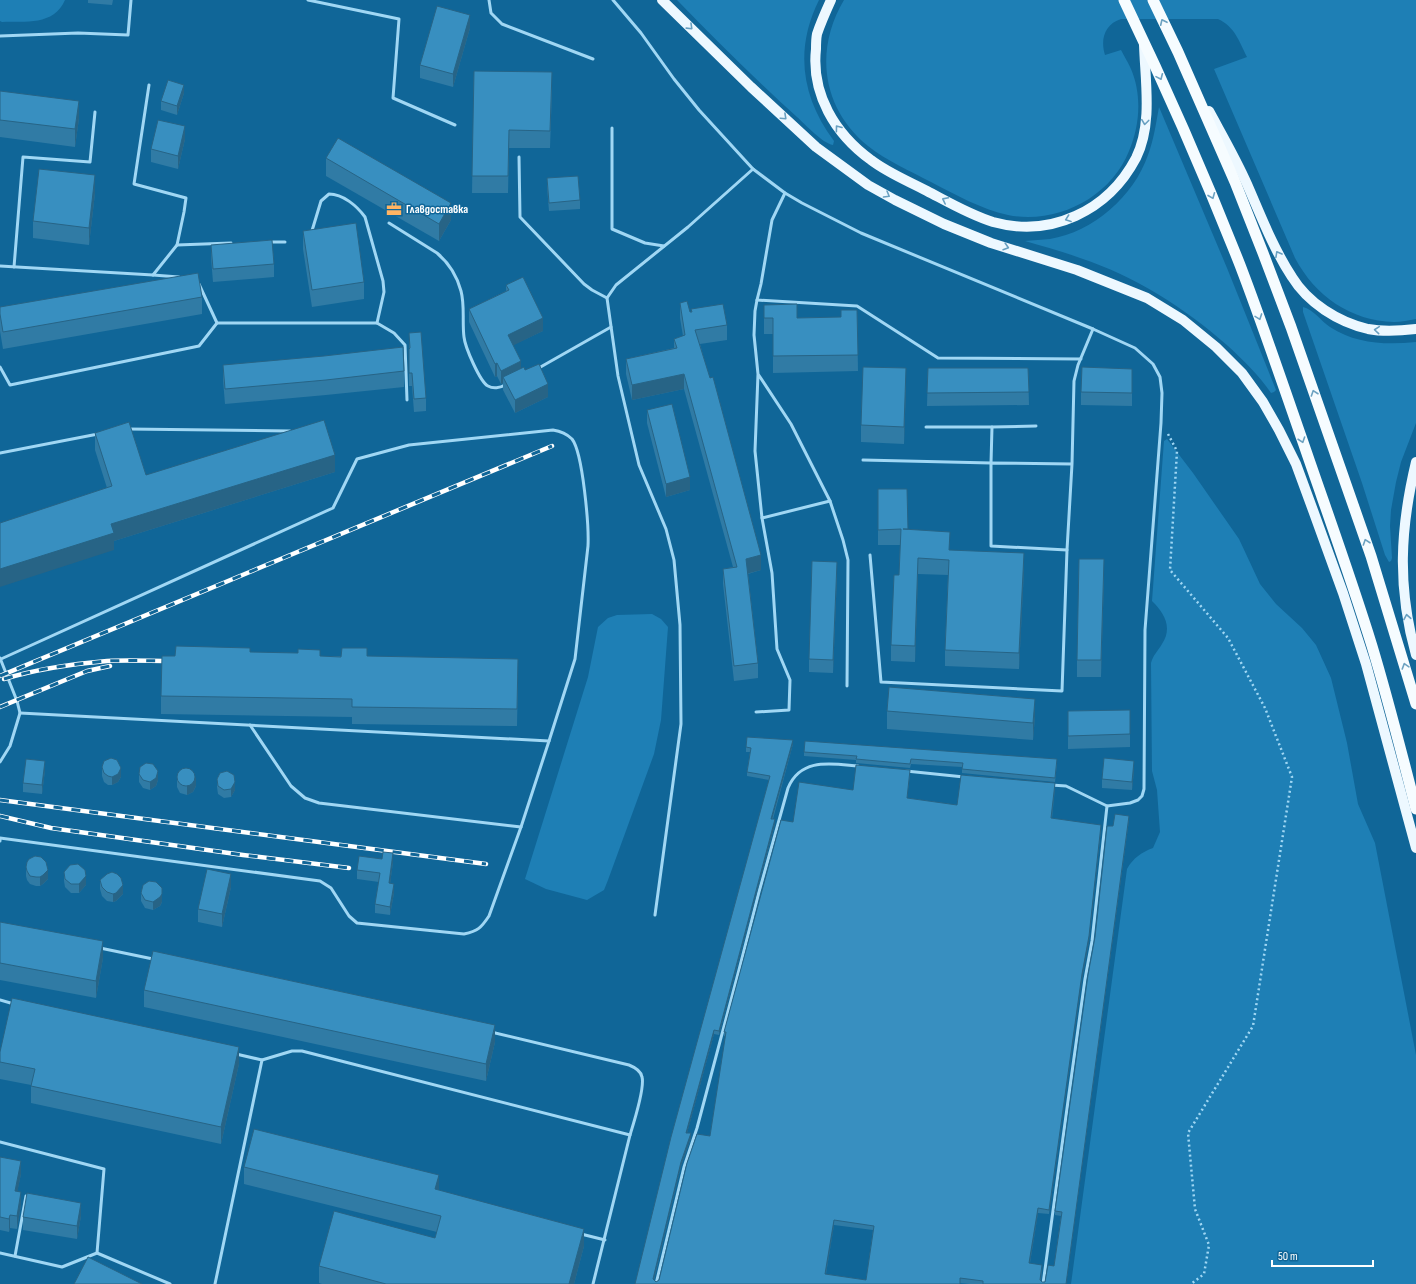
<svg xmlns="http://www.w3.org/2000/svg" width="1416" height="1284" viewBox="0 0 1416 1284" font-family="'Sofia Sans Condensed',sans-serif">
<style>
.green{fill:#1e7fb5}
.lines{fill:none;stroke-linecap:round;stroke-linejoin:round}
.path{stroke:#a0d7f4;stroke-width:2.5;stroke-dasharray:2 3;stroke-linecap:butt}
.service{stroke:#a0d7f4;stroke-width:3}
.primary{stroke:#edf8ff;stroke-width:10}
.trunk{stroke:#f6fcff;stroke-width:11}
.rail-casing{stroke:#fff;stroke-width:4.5}
.rail{stroke:#106698;stroke-width:3;stroke-dasharray:9;stroke-linecap:butt}
.wall{fill:#307ba5;fill-rule:evenodd}
.shaded-wall{fill:#276486}
.building{fill:#388fc0;stroke:#276486;fill-rule:evenodd}
.oneway{stroke:#6ca2c1}
.oneway2{stroke:#68a0c1}
.labels{text-anchor:middle;stroke-width:3;stroke-linejoin:round;paint-order:stroke}
.poi-label{font-size:12px;font-weight:bold;fill:#fff;stroke:#106698;text-anchor:start}
</style>
<rect width="100%" height="100%" fill="#106698"/>
<g class="green">
<path d="M0,0h65c-11,26 -40,21 -63,22l-2,-1z"/>
<path d="M677,0h142c-25,50 -17,98 15,141l-1,4c-11,-2 -27,-20 -36,-28 -41,-37 -81,-77 -120,-117z"/>
<path d="M844,0h572v319c-7,1 -15,3 -22,3 -43,-1 -79,-26 -99,-64l-81,-189 33,-12c-8,-16 -12,-30 -29,-38h-97c-16,5 -21,20 -16,36l16,-5c3,6 7,12 10,19 11,26 9,56 -2,82 -18,46 -72,74 -121,64 -27,-6 -52,-20 -77,-33 -21,-11 -44,-21 -63,-36 -46,-37 -54,-96 -24,-146z"/>
<path d="M1159,107l68,161 49,122 -2,2 -3,1c-12,-18 -27,-32 -43,-47 -43,-38 -93,-70 -148,-88 -18,-7 -36,-11 -55,-17 8,-1 17,-1 25,-2 43,-7 84,-43 98,-84 6,-16 8,-32 11,-48z"/>
<path d="M1303,307c10,2 18,14 27,20 26,17 56,18 86,15v81l-15,39 -5,20 -5,28 -1,16 2,32 -1,3 -2,1 -4,-7 -23,-72 -59,-171z"/>
<path d="M1167,439l26,34 46,66 21,45 16,20 26,24 14,17 15,33 16,65 11,61 17,39 41,212v229h-345l56,-415c6,-11 15,-17 26,-21l7,-16 -3,-42 -5,-19 -1,-108c2,-8 7,-12 11,-19 11,-17 2,-31 -10,-43l12,-160z"/>
<path d="M652,614l9,5 7,8 -7,93 -7,34 -46,126 -4,10 -17,10 -41,-11 -21,-10 63,-202 10,-50 10,-9 9,-3z"/>
</g>
<g class="lines">
<path class="path" d="M1168,434l9,17 -7,119 58,68 37,70 27,69 -39,249 -65,107 7,76 14,36 -5,29 -13,10"/>
<g class="service">
<path d="M308,0l91,19 -6,79 62,27"/>
<path d="M489,0l2,13 11,11 91,35"/>
<path d="M613,0l28,33 33,46 25,31 54,59 32,24 -13,27 -11,64 -4,16 100,6 81,52 143,1"/>
<path d="M0,36l78,-3 50,2 3,-35"/>
<path d="M612,128v101l33,14 19,3"/>
<path d="M519,157l1,60 64,67 8,6 15,8"/>
<path d="M785,193l17,10 59,30 232,96 42,19 18,16 7,13 2,16 -1,30 -16,207 -1,159 -2,7 -4,4 -8,3 -23,3 -41,-20 -15,-1"/>
<path d="M389,223l48,30c12,10 20,23 24,38 4,15 1,31 3,46 1,10 16,45 24,49 5,3 12,2 17,-1"/>
<path d="M311,234l10,-33 8,-7c14,0 28,12 36,23l18,64 1,11 -7,31 17,10 11,12 2,55"/>
<path d="M269,242h16"/>
<path d="M177,245l54,-2"/>
<path d="M0,266l153,9 24,-30 7,-33 2,-14 -52,-14 15,-99"/>
<path d="M14,267l9,-110 67,5 5,-50"/>
<path d="M153,275l26,2"/>
<path d="M198,282l19,41h160"/>
<path d="M757,300l-2,11 -1,24 4,39 33,50 39,77 -68,17 -7,-67 3,-77"/>
<path d="M0,367l10,18 189,-39 18,-23"/>
<path d="M537,369l74,-42"/>
<path d="M992,427l44,-1"/>
<path d="M128,429l162,2"/>
<path d="M0,453l98,-19"/>
<path d="M863,460l128,3 1,-36h-66"/>
<path d="M1072,464l-81,-1v83l76,4 5,-86 2,-83 4,-16 15,-36"/>
<path d="M830,501l13,39 5,20 -1,126"/>
<path d="M870,555l11,127 181,9 5,-141"/>
<path d="M1,659l332,-151 24,-49 52,-14 144,-15c7,1 14,4 19,9 11,14 17,88 16,107l-13,113 -26,82 -529,-28"/>
<path d="M756,712l33,-2 1,-30 -13,-31 -5,-76 -10,-55"/>
<path d="M250,725l41,61 14,12 14,5 202,24"/>
<path d="M0,762l10,-16 10,-33 -3,-12 -17,-43"/>
<path d="M906,771l58,6"/>
<path d="M0,841v-3l320,43 11,7 18,28 8,7 107,11c14,-3 17,-6 25,-18l32,-89 28,-86"/>
<path d="M655,915l26,-191 -1,-99 -6,-65 -8,-31 -27,-64 -21,-89 -11,-78 9,-13 72,-58 65,-58"/>
<path d="M100,948l53,11"/>
<path d="M0,1000l14,4"/>
<path d="M236,1054l26,6 30,-9h10l328,84c4,-13 15,-47 12,-58 -1,-6 -8,-10 -13,-12l-138,-33"/>
<path d="M0,1142l104,27 -7,84"/>
<path d="M581,1234l24,6"/>
<path d="M0,1253l62,14 35,-14 73,31"/>
<path d="M15,1256l11,-60"/>
<path d="M215,1284l47,-224"/>
<path d="M593,1284l37,-149"/>
<path d="M656,1284l28,-117 13,-39 42,-158 20,-78 29,-104c13,-31 44,-24 70,-22"/>
<path d="M1043,1284l25,-183 17,-122 7,-38 15,-135"/>
</g>
<g class="primary">
<path d="M662,0l89,87 65,60 52,38 27,15 49,24 47,19 86,27 70,28 36,22 33,27 26,26 21,29 16,28 17,34 18,49 29,80 23,71 50,184"/>
<path d="M831,0c-5,11 -10,22 -14,34 -1,5 -1,10 -1,15 -5,45 19,85 55,111 17,13 37,21 56,31 21,11 43,24 66,31 58,16 115,-11 143,-64 17,-34 9,-78 8,-114"/>
<path d="M1209,111c13,24 27,48 38,73 14,32 26,64 45,93 16,26 46,45 76,52 15,3 32,2 48,0"/>
<path d="M1416,462c-16,67 -19,125 0,193"/>
</g>
<g class="trunk">
<path d="M1124,0c42,87 81,176 116,265 23,60 43,120 64,180 23,67 47,133 68,201 16,53 30,108 44,163"/>
<path d="M1153,0l25,52 57,130 28,71 28,74 80,229 45,148"/>
</g>
<g class="rail-casing">
<g id="rail">
<path d="M0,676l552,-230"/>
<path d="M4,679c33,-10 68,-15 103,-18 22,-1 43,0 65,0"/>
<path d="M0,707l87,-36 23,-5"/>
<path d="M0,800l486,64"/>
<path d="M0,816l51,12 192,27 106,13"/>
</g>
</g>
<use href="#rail" class="rail"/>
</g>
<g class="wall">
<path d="M88,0h25l-1,5 -24,-2z"/>
<path d="M470,28l-17,59 -33,-9v-13z"/>
<path d="M474,71l78,18 -2,59h-41l-1,45h-36z"/>
<path d="M0,91l79,27 -4,29 -75,-10z"/>
<path d="M184,93l-7,22 -16,-5v-9z"/>
<path d="M185,139l-7,30 -27,-7v-13z"/>
<path d="M326,158l125,62 -12,21 -113,-65z"/>
<path d="M547,178l33,22v9l-31,2 -2,-24z"/>
<path d="M95,193l-6,52 -56,-7v-17z"/>
<path d="M303,231l61,51v17l-52,8 -9,-58z"/>
<path d="M211,245l63,19v13l-61,5 -2,-24z"/>
<path d="M506,285l37,46 -30,14 8,23 4,2 23,27 -33,16 -12,-23v-7l-2,1 -4,-8 -2,1 -26,-55v-13l37,-18z"/>
<path d="M202,297v17l-199,35 -3,-18v-17z"/>
<path d="M680,303l10,9h1v-3l36,16v15l-27,4 61,226 -13,4 10,89v15l-24,3 -11,-97v-15l10,-2 -49,-178 -52,11 -6,-26v-15l48,-11v-9l9,-3 -3,-18z"/>
<path d="M764,305l33,13 44,-1 16,-7 1,61 -85,2v-39h-9z"/>
<path d="M409,333l17,65v13l-12,1 -2,-26h-3z"/>
<path d="M223,365l181,6v16l-78,8 -101,9 -2,-24z"/>
<path d="M928,368h100l1,37 -102,1z"/>
<path d="M1132,382v24l-51,-1v-13z"/>
<path d="M906,386l-2,58 -43,-2v-17z"/>
<path d="M647,410l43,80 -24,7 -19,-74z"/>
<path d="M95,433l51,42 189,-3 -221,69v9l-7,-62 -12,-38z"/>
<path d="M878,489l30,41 42,20 74,19 -5,100 -74,-3v-16l3,-75 -30,-1 -3,88 -24,-1v-16l8,-70 1,-30h-22z"/>
<path d="M837,575l-4,98 -24,-1v-13z"/>
<path d="M1104,576l-3,101h-24v-17z"/>
<path d="M250,652l70,4h47l151,20 -1,50 -165,-2v-7l-191,-3v-18l14,-40z"/>
<path d="M1130,710v37l-62,2v-38z"/>
<path d="M887,711l148,5 -2,24 -146,-11z"/>
<path d="M793,744l-20,75 2,5 -56,211 -5,-1 -27,99 4,5 -10,28 -27,114 2,2 3,-2 51,-144 16,-99 -2,-1v-4l69,-210 60,-32 57,-16 -3,24 50,7 98,-17 -3,30 49,11 -12,112 -7,38 -33,235 -11,-1 -8,50 12,6 -1,12 1,1h3l9,-16 7,-50 -6,-1v-4l40,-274 18,-111 16,-6 -63,464h-96l-10,-1v1h-325l134,-504 -22,-4v-4l3,-20h-4v-5zM834,1225l39,5 -7,50 -40,-6z"/>
<path d="M804,752l253,11 -2,19 -93,-9v-6l-51,-3 -1,4 -54,-5v-3l-52,-4z"/>
<path d="M102,767l19,10 -3,5 -6,3h-4l-4,-3 -2,-6z"/>
<path d="M45,770l-3,24 -19,-2v-9z"/>
<path d="M1134,770l-2,20 -30,-2v-9z"/>
<path d="M139,774l19,6 -2,6 -6,4 -7,-2 -4,-6z"/>
<path d="M177,778l19,8 -3,6 -6,3 -7,-2 -3,-6z"/>
<path d="M217,779l18,11 -4,7 -7,1 -6,-4 -1,-7z"/>
<path d="M393,862l-3,22 4,9 -4,22 -15,-2v-9l4,-22 -22,-3v-9z"/>
<path d="M26,867l22,12 -5,5 -3,2h-4l-6,-2 -3,-4 -1,-4z"/>
<path d="M64,872l22,13 -7,8h-8l-6,-6 -1,-6z"/>
<path d="M100,880l23,14 -7,7 -3,1 -6,-1 -5,-5 -2,-7z"/>
<path d="M231,887l-9,40 -24,-5v-13z"/>
<path d="M141,893l21,9 -2,4 -7,4 -8,-2 -4,-7z"/>
<path d="M0,922l103,36 -7,40 -96,-18z"/>
<path d="M144,990l351,52 -9,39 -342,-74z"/>
<path d="M0,1052l239,12 -18,80 -190,-41v-18l-31,-6z"/>
<path d="M0,1157l21,17 -4,18 4,13 -4,24 -7,-1 -1,4 -9,-2z"/>
<path d="M244,1167l195,23 145,56 -10,38h-252l-3,-1v-17l116,-28 2,-6 -193,-48z"/>
<path d="M81,1216l-4,23 -54,-9v-13z"/>
</g>
<g class="shaded-wall">
<path d="M470,15v13l-17,59v-13z"/>
<path d="M184,85v8l-7,22v-9z"/>
<path d="M79,101v17l-4,29v-18z"/>
<path d="M185,126v13l-7,30v-13z"/>
<path d="M95,175v18l-6,52v-17z"/>
<path d="M451,203v17l-12,21v-17z"/>
<path d="M543,318v13l-35,17v-13z"/>
<path d="M521,361v13l-18,3v6l-2,1v-13z"/>
<path d="M497,363v13l-2,1v-13z"/>
<path d="M906,368v18l-2,58v-17z"/>
<path d="M684,374v15l-52,11v-15z"/>
<path d="M548,384v13l-33,16v-13z"/>
<path d="M335,455v17l-221,69v9l-114,37v-18l111,-45z"/>
<path d="M690,477v13l-24,7v-13z"/>
<path d="M1024,553v16l-5,100v-16z"/>
<path d="M761,555v15l-15,4v-15z"/>
<path d="M918,558v16l-3,88v-16z"/>
<path d="M1104,559v17l-3,101v-17z"/>
<path d="M837,562v13l-4,98v-13z"/>
<path d="M1035,699v17l-2,24v-17z"/>
<path d="M793,740v4l-22,79v-4z"/>
<path d="M45,761v9l-3,24v-9z"/>
<path d="M1134,761v9l-2,20v-8z"/>
<path d="M121,768v9l-3,5 -6,3v-8z"/>
<path d="M158,771v9l-2,6 -6,4v-8z"/>
<path d="M196,777v9l-3,6 -6,3v-9z"/>
<path d="M235,782v8l-4,7v-8z"/>
<path d="M1055,783v5l-4,35v-5z"/>
<path d="M1129,816v4l-63,464z"/>
<path d="M775,819v5l-56,211v-4z"/>
<path d="M1101,825l-12,116 -7,38 -33,235v-4z"/>
<path d="M393,853v9l-4,30v-9z"/>
<path d="M48,870v9l-5,5 -3,2v-9z"/>
<path d="M231,874v13l-9,40v-13z"/>
<path d="M86,876v9l-7,8v-9z"/>
<path d="M394,884v9l-4,22v-8z"/>
<path d="M123,885v9l-7,7 -3,1v-8z"/>
<path d="M162,894v8l-2,4 -7,4v-8z"/>
<path d="M103,941v17l-7,40v-17z"/>
<path d="M495,1025v17l-9,39v-17z"/>
<path d="M714,1030v4l-28,103v-4z"/>
<path d="M239,1047v17l-18,80v-17z"/>
<path d="M691,1133v5l-10,28 -28,117v-4l28,-117z"/>
<path d="M21,1161v13l-6,30v-13z"/>
<path d="M439,1175v17l-4,-3z"/>
<path d="M21,1192v13l-4,24v-13z"/>
<path d="M81,1203v13l-4,23v-13z"/>
<path d="M1038,1208v5l-9,54v-4z"/>
<path d="M10,1215v13l-1,4v-13z"/>
<path d="M834,1220v5l-9,53v-4z"/>
<path d="M584,1229v17l-10,38h-5z"/>
</g>
<g class="building">
<path d="M437,6l33,9 -17,59 -33,-9z"/>
<path d="M474,71l78,1 -2,59 -41,-1 -1,46h-36z"/>
<path d="M168,80l16,5 -7,21 -16,-5z"/>
<path d="M0,91l79,10 -4,28 -75,-9z"/>
<path d="M158,120l27,6 -7,30 -27,-7z"/>
<path d="M338,138l113,65 -12,21 -113,-66z"/>
<path d="M39,169l56,6 -6,53 -56,-7z"/>
<path d="M578,176l2,24 -31,3 -2,-25z"/>
<path d="M356,223l8,59 -52,8 -9,-59z"/>
<path d="M272,240l2,24 -61,5 -2,-24z"/>
<path d="M198,273l4,24 -199,35 -3,-18v-7z"/>
<path d="M523,277l20,41 -35,17 13,26 -20,10 -4,-8 -2,1 -26,-55 40,-19 -3,-5z"/>
<path d="M687,301l3,11h2l-1,-3 32,-5 4,21 -32,5 15,48 3,-1 48,178 -15,4 12,104 -24,3 -11,-97 14,-2 -53,-193 -52,11 -6,-26 51,-11 -3,-9 11,-4 -5,-32z"/>
<path d="M797,304v14l44,-1v-7h16l1,45 -85,1v-38h-9v-13z"/>
<path d="M421,332l5,66 -12,1 -2,-26h-3v-24l1,-1 -1,-15z"/>
<path d="M403,347l1,24 -78,9 -101,9 -2,-24 101,-9z"/>
<path d="M539,364l9,20 -33,16 -12,-23 21,-10 1,3z"/>
<path d="M863,367l43,1 -2,59 -43,-2z"/>
<path d="M1082,367l50,2v24l-51,-1z"/>
<path d="M928,368h100l1,24 -102,1z"/>
<path d="M672,404l18,73 -24,7 -19,-74z"/>
<path d="M324,420l11,35 -224,69 3,9 -114,36v-46l112,-37 -17,-53 34,-11 17,53z"/>
<path d="M878,489h29l1,40h-5l47,3 -1,18 75,3 -5,100 -74,-3 4,-90 -31,-2 -3,88 -24,-1 3,-70h5l2,-46 -23,1z"/>
<path d="M1079,559h25l-3,101h-24z"/>
<path d="M812,561l25,1 -4,98 -24,-1z"/>
<path d="M176,646l74,2v4l48,1v-4l22,1v6l21,1 1,-9h25v8l151,3 -1,50 -165,-2v-8l-191,-3 1,-40h13z"/>
<path d="M889,687l146,12 -2,24 -146,-12z"/>
<path d="M1130,710v24l-62,2v-25z"/>
<path d="M747,737l46,3 -22,79h4l-56,212 -5,-1 -28,103h5l-10,29 -28,117 3,3 3,-2 28,-117 10,-29 13,2 16,-104h-2l57,-212 12,2 6,-40 54,8 3,-25 54,5 -3,28 50,7 4,-30 94,8 -4,35 50,7 -12,111 -7,38 -33,236 -11,-2 -9,55 13,2 -2,15 2,2h3l3,-17 6,1 8,-54 -7,-1 33,-236 7,-38 12,-111h6l2,-12 14,2 -63,468h-83v-3l-23,-3v6h-325l36,-147 99,-361 -23,-4 4,-24 -5,-1zM834,1220l40,6 -8,54 -41,-6z"/>
<path d="M805,741l252,18 -2,19 -93,-9 1,-6 -52,-4 -1,5 -54,-5 1,-3 -53,-4z"/>
<path d="M111,758l6,2 4,8 -3,6 -6,3 -4,-1 -4,-3 -2,-6 2,-6z"/>
<path d="M1104,758l30,3 -2,21 -30,-3z"/>
<path d="M26,759l19,2 -3,24 -19,-2z"/>
<path d="M146,763l7,1 5,7 -2,7 -6,4 -7,-2 -4,-6 1,-7z"/>
<circle cx="186" cy="777" r="9"/>
<path d="M227,771l7,4 1,7 -4,7 -7,1 -6,-4 -1,-7 3,-6z"/>
<path d="M383,852l10,1 -4,30 5,1 -4,23 -15,-3 5,-31 -23,-3 2,-14 23,3z"/>
<path d="M35,856l6,1 5,5 2,8 -5,5 -3,2h-4l-6,-1 -3,-5 -1,-4 1,-5 2,-3z"/>
<path d="M78,864l7,6 1,6 -7,8h-8l-6,-5 -1,-7 6,-7z"/>
<path d="M207,869l24,5 -9,40 -24,-5z"/>
<path d="M112,872l5,2 4,4 2,7 -7,8 -3,1 -6,-2 -5,-5 -2,-7 7,-6z"/>
<path d="M149,881l7,1 6,6v6l-2,3 -7,5 -8,-2 -4,-7 2,-8z"/>
<path d="M0,922l103,19 -7,40 -96,-18z"/>
<path d="M153,951l342,74 -9,39 -342,-74z"/>
<path d="M12,998l227,49 -18,80 -190,-41 4,-17 -35,-7v-10z"/>
<path d="M254,1129l185,46 -4,14 149,40 -15,55h-183l-67,-18 15,-55 101,27 6,-22 -197,-49z"/>
<path d="M0,1157l21,4 -6,30 6,1 -4,24 -7,-1 -1,4 -9,-2z"/>
<path d="M27,1193l54,10 -4,23 -54,-9z"/>
<path d="M88,1257l54,27h-68z"/>
</g>
<defs><path id="oneway-chevron" d="M-2-3.5L2.5 0L-2 3.5" fill="none" stroke-width="1.6" stroke-linecap="round" stroke-linejoin="round"/></defs>
<g class="oneway">
<use href="#oneway-chevron" transform="translate(1163 22) rotate(-115)"/>
<use href="#oneway-chevron" transform="translate(1160 77) rotate(66)"/>
<use href="#oneway-chevron" transform="translate(1212 196) rotate(68)"/>
<use href="#oneway-chevron" transform="translate(1259 317) rotate(70)"/>
<use href="#oneway-chevron" transform="translate(1314 393) rotate(-109)"/>
<use href="#oneway-chevron" transform="translate(1302 440) rotate(71)"/>
<use href="#oneway-chevron" transform="translate(1366 542) rotate(-109)"/>
<use href="#oneway-chevron" transform="translate(1405 666) rotate(-107)"/>
</g>
<g class="oneway2">
<use href="#oneway-chevron" transform="translate(690 27) rotate(44)"/>
<use href="#oneway-chevron" transform="translate(784 117) rotate(43)"/>
<use href="#oneway-chevron" transform="translate(1145 122) rotate(97)"/>
<use href="#oneway-chevron" transform="translate(838 128) rotate(-127)"/>
<use href="#oneway-chevron" transform="translate(887 195) rotate(30)"/>
<use href="#oneway-chevron" transform="translate(945 200) rotate(-153)"/>
<use href="#oneway-chevron" transform="translate(1068 219) rotate(160)"/>
<use href="#oneway-chevron" transform="translate(1006 247) rotate(17)"/>
<use href="#oneway-chevron" transform="translate(1278 254) rotate(-119)"/>
<use href="#oneway-chevron" transform="translate(1377 330) rotate(-175)"/>
<use href="#oneway-chevron" transform="translate(1407 617) rotate(-100)"/>
</g>
<defs>
<g id="office-bare" transform="scale(1.2)"><path d="M-6-3h4V-5.5h4V-3h4V5H-6ZM-1-4.5V-3h2v-1.5ZM-6 0V1H6V0Z" fill="#ffb463" stroke="#106698" stroke-width="2.5" paint-order="stroke"/></g>
</defs>
<g fill-rule="evenodd">
<use href="#office-bare" x="394" y="209"/>
</g>
<g class="labels">
<g class="poi-label">
<text x="406" y="213">Главдоставка</text>
</g>
</g>
<path d="M1272 1260v6h101v-6" fill="none" stroke="#ffffff" stroke-width="2"/>
<text x="1278" y="1260" font-size="12" fill="#ffffff" stroke="#106698" stroke-width="3" paint-order="stroke">50 m</text>
</svg>
